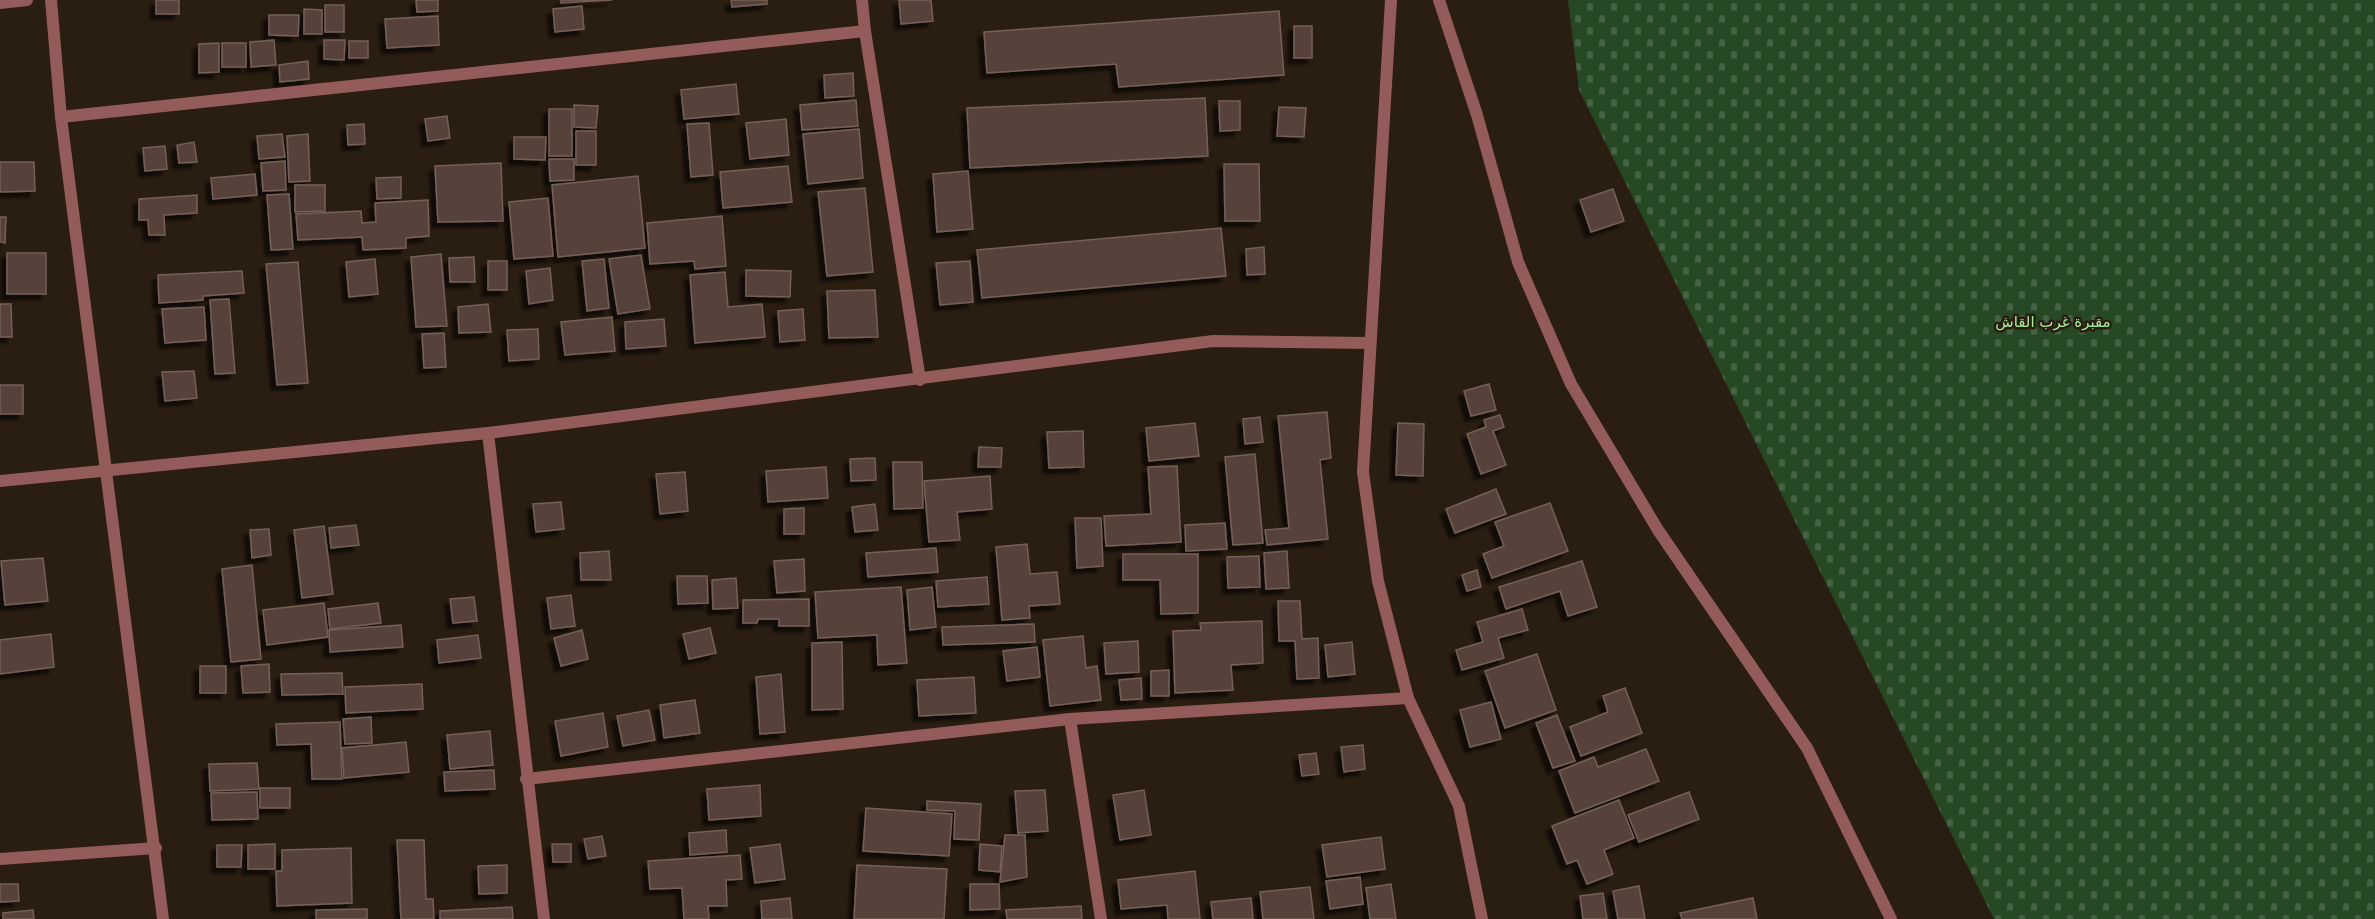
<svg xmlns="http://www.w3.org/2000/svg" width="2375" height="919" viewBox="0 0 2375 919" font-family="'DejaVu Sans',Cairo,sans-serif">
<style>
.cemetery{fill:url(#cemetery-stones)}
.building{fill:#56433b;stroke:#746057;stroke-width:1.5;filter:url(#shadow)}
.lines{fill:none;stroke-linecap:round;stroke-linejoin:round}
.minor{stroke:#935b59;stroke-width:12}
.labels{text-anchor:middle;stroke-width:5;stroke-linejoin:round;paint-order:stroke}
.park-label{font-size:15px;fill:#a1ee9b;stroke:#2a1d11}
</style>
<defs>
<pattern id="cemetery-stones" width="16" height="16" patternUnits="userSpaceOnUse" patternTransform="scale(1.5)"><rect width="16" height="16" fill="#274825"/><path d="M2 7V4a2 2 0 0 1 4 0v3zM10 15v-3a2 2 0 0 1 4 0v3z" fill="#466244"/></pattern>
<filter id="shadow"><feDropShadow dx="-5.5" dy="5.5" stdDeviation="1.5" flood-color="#0009"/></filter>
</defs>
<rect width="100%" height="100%" fill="#2a1d11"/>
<path class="cemetery" d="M1568,0h807v919h-381l-415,-829z"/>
<g class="building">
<rect x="156" y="0" width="23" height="14"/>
<path d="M416,0h22v11l-21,1z"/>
<path d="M561,0h51l-51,3z"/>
<path d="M731,0h36v4l-35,3z"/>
<path d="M899,0h32l2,21 -32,3z"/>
<rect x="325" y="5" width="19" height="27"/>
<path d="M582,6l2,23 -29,3 -2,-23z"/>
<path d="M304,9l18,1v24h-18z"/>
<path d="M1279,11l5,64 -165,12 -3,-23 -129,9 -3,-41z"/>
<path d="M269,15h30l-1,21 -29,-1z"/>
<path d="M438,16l1,29 -52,3 -2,-29z"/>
<rect x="1294" y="26" width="18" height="32"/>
<path d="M274,40l2,25 -25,2 -1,-25z"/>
<path d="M324,40h21l-1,20 -20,-1z"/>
<rect x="349" y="41" width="19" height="17"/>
<path d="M219,43v29l-20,1v-29z"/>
<rect x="222" y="43" width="24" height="24"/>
<path d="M308,61l1,18 -29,3 -1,-17z"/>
<path d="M853,73l1,23 -29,2 -1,-23z"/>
<path d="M736,84l3,30 -55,5 -3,-29z"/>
<path d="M1205,98l3,58 -238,12 -3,-60z"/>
<path d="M856,100l2,26 -56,4 -2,-25z"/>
<path d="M1219,101h21v29l-20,1z"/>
<path d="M574,105l24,1 -2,22 -22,-1z"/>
<path d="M1279,107l27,1 -2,29 -27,-1z"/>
<rect x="549" y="109" width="23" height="47"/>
<path d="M447,116l3,22 -22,3 -3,-22z"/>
<path d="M786,119l3,36 -39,4 -4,-36z"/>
<path d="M709,123l4,52 -22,2 -4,-53z"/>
<path d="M364,124l1,20 -17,1 -1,-20z"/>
<path d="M859,129l4,49 -55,6 -5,-50z"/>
<rect x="576" y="131" width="20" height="34"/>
<path d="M282,134l3,23 -26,2 -2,-23z"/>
<path d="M308,134l2,47 -21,1 -2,-46z"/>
<path d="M514,137h32l-1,23 -31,-1z"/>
<path d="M194,142l3,20 -18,1 -2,-18z"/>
<path d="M165,146l2,23 -22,2 -2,-23z"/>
<path d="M549,159h25v21l-24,1z"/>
<path d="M285,161l1,29 -23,1 -2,-28z"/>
<path d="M0,162h34l1,29 -35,1z"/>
<path d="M501,163l2,58 -65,1 -3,-56z"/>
<path d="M1224,164h35l1,57h-35z"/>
<path d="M788,166l4,36 -69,6 -3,-36z"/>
<path d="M968,171l5,58 -36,3 -4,-58z"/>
<path d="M255,174l2,21 -44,4 -2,-21z"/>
<path d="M638,176l7,72 -87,9 -6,-72z"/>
<path d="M401,177v21l-24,1 -1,-21z"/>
<path d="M295,185h30v26l-30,1z"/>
<path d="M865,188l8,84 -46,4 -9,-84z"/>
<path d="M1613,189l11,32 -33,11 -11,-32z"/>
<path d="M289,194l4,55 -22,1 -4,-55z"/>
<path d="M197,195v18l-33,2 1,20h-16l-1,-15h-9v-21z"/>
<path d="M548,198l5,58 -39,3 -5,-57z"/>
<path d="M428,200l1,36 -23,2v10l-43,2 -1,-13 -64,3 -2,-26 65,-3 1,12 14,-1 -1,-19z"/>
<path d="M722,216l4,50 -31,3 -1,-8 -44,3 -3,-41z"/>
<path d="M0,217h6l-1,26 -5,-1z"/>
<path d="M1221,228l5,48 -244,22 -5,-48z"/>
<path d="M1264,247l1,27 -18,1 -1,-26z"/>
<rect x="7" y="253" width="39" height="41"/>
<path d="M441,254l6,72 -31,1 -5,-70z"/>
<path d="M641,255l9,54 -32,5 -9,-55z"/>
<path d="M474,257l1,25h-25l-1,-24z"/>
<path d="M375,259l3,35 -29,3 -3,-35z"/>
<path d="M604,259l5,49 -22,3 -5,-50z"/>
<rect x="488" y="261" width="19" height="29"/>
<path d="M970,261l3,41 -33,3 -4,-42z"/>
<path d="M298,262l10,121 -31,2 -11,-121z"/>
<path d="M550,268l3,32 -24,4 -3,-33z"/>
<path d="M746,270l45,1 -1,26 -44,-1z"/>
<path d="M242,271l2,22 -41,3v4l-44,3 -1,-28z"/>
<path d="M725,272l3,35 34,-3 3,33 -70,6 -5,-68z"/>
<path d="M875,290l3,47 -49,1 -2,-47z"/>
<path d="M229,299l6,74 -20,1 -5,-74z"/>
<path d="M0,304h11l1,33h-12z"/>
<path d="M488,304l3,28 -32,1 -1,-26z"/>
<path d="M204,307l2,33 -41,3 -3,-34z"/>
<path d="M803,309l2,31 -25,2 -2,-31z"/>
<path d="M612,317l3,34 -50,4 -4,-33z"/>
<path d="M664,319l2,27 -40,3 -1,-27z"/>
<path d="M538,329l1,30 -30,2 -2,-31z"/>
<path d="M444,333l2,34 -22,1 -2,-34z"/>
<path d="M194,371l3,27 -32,3 -3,-29z"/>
<path d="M1489,384l7,26 -25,6 -7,-25z"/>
<rect x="0" y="385" width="23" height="29"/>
<path d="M1327,412l4,46 -11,2 8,79 -61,6 -2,-15 24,-2 -11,-112z"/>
<path d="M1500,415l4,12 -11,4 13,34 -25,9 -14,-40 19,-7 -2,-7z"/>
<path d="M1260,417l3,25 -18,2 -2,-25z"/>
<path d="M1195,423l4,33 -50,5 -3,-33z"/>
<path d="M1398,423l26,1 -1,52 -27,-1z"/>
<path d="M1083,431l1,36 -35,1 -2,-36z"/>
<path d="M979,447l23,1 -1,19h-23z"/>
<path d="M1255,454l8,89 -30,2 -8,-88z"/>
<path d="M875,458l1,22 -25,1 -1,-22z"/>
<path d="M893,462h29l1,46 -29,1z"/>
<path d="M1177,466l4,76 -75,4 -2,-30 47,-2 -3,-47z"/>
<path d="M826,467l2,31 -60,4 -2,-31z"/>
<path d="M685,472l3,39 -28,3 -4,-40z"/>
<path d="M990,476l2,33 -35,3 3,28 -31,2 -5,-61z"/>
<path d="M1496,489l10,25 -51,19 -9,-24z"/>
<path d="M561,502l3,27 -28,3 -3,-28z"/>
<path d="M1550,503l18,48 -76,27 -9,-24 21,-8 -9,-24z"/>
<path d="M875,504l3,26 -23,2 -3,-25z"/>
<path d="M804,508v26h-20v-25z"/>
<path d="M1075,518h26l2,48 -26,2z"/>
<path d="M1225,523l2,26 -41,2 -1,-26z"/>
<path d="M356,525l3,20 -28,3 -2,-20z"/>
<path d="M324,526l9,68 -31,4 -8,-68z"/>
<path d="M269,529l2,26 -19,3 -2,-28z"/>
<path d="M1027,544l3,30 27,-2 3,32 -31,2 1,12 -28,2 -6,-73z"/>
<path d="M936,548l2,24 -70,5 -2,-24z"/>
<path d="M609,551l2,29h-30l-1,-27z"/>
<path d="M1287,551l2,37 -23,1 -2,-36z"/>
<path d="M1123,554h75v59l-37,1 -1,-34h-37z"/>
<path d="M1259,556l1,31 -32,1 -1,-31z"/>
<path d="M43,558l5,43 -43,4 -4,-44z"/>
<path d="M804,559l1,32 -28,2 -3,-32z"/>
<path d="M1582,561l15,46 -29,9 -8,-25 -54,18 -7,-22z"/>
<path d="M252,565l9,94 -30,3 -9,-93z"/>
<path d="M1477,570l4,17 -14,4 -5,-16z"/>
<path d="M677,576h30l1,27 -30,1z"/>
<path d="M987,577l2,27 -51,3 -2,-26z"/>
<path d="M736,578l2,30 -25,1 -1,-29z"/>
<path d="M901,587l6,76 -29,2 -1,-30 -59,3 -3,-46z"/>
<path d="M932,587l4,40 -26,3 -3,-40z"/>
<path d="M571,595l4,31 -24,3 -4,-31z"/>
<path d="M474,597l3,24 -24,2 -3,-24z"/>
<path d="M809,599v27h-30v-7h-21l-1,4h-14v-23z"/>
<path d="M1278,601h22l2,38 16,-1 1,40 -22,1 -2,-38h-16z"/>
<path d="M324,603l4,34 -61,8 -4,-35z"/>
<path d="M378,603l3,20 -51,6 -2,-20z"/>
<path d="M1522,609l6,21 -30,8 6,20 -42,12 -6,-20 27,-8 -6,-20z"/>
<path d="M1262,621l1,42 -32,2 2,25 -58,3 -2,-62 28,-1 -1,-7z"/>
<path d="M1034,624l1,18 -92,3 -1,-18z"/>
<path d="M401,625l2,22 -73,5 -1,-22z"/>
<path d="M710,628l6,25 -27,6 -6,-25z"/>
<path d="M582,630l6,29 -27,7 -7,-28z"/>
<path d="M51,634l3,33 -54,7v-34z"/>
<path d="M478,635l3,23 -42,5 -2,-23z"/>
<path d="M1083,636l3,32 11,-2 4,34 -51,6 -7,-66z"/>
<path d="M1138,641l1,31 -33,2 -2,-31z"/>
<path d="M842,642l1,67 -31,1v-67z"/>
<path d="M1352,642l3,32 -27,3 -3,-32z"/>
<path d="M1037,647l3,30 -33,4 -4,-30z"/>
<path d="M1537,654l19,56 -51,18 -20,-57z"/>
<path d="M269,664l1,28 -27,1 -2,-27z"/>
<rect x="200" y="666" width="26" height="27"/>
<path d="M1169,670v26h-18v-25z"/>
<path d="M342,673l1,21 -61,1 -1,-21z"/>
<path d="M781,674l4,58 -25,2 -4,-57z"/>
<path d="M974,677l2,36 -57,3 -2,-36z"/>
<path d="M1141,678l1,21 -21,1 -2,-20z"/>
<path d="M422,684l1,25 -77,4 -1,-26z"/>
<path d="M1625,688l17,45 -61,23 -11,-29 38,-15 -5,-16z"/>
<path d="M695,700l5,33 -36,5 -4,-33z"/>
<path d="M1491,702l10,37 -31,8 -10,-37z"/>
<path d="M649,710l6,30 -32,6 -6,-30z"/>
<path d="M603,713l5,34 -47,9 -6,-35z"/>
<path d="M1557,715l18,46 -22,7 -17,-45z"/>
<path d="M371,717l1,26 -27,1 -2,-25z"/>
<path d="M340,722l2,57h-30l-1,-35 -34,1 -1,-21z"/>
<path d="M490,731l3,34 -43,4 -3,-34z"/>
<path d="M406,742l3,30 -65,6 -2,-30z"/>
<path d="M1363,745l2,24 -21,3 -3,-25z"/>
<path d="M1646,749l13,32 -84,32 -16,-42 35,-14 4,10z"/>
<path d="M1316,753l3,21 -17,2 -3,-21z"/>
<path d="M257,763l2,26 -49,2 -1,-27z"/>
<path d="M494,770l1,19 -50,2 -1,-19z"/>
<path d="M760,785l1,31 -52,4 -2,-31z"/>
<rect x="260" y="788" width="30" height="20"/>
<path d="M1045,790l3,41 -30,2 -3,-42z"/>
<path d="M1144,790l7,45 -31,5 -7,-45z"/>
<path d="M257,792l1,27 -46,1 -1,-27z"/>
<path d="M1689,792l10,27 -60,23 -11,-27z"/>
<path d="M1619,800l15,38 -30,12 9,24 -26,10 -10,-24 -10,4 -15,-38z"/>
<path d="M927,801l54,3 -2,36 -25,-1 1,-28 -28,-1z"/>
<path d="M866,808l86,6 -3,42 -86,-5z"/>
<path d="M726,830l1,22 -37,3 -1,-22z"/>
<path d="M1005,835h20l2,42 -27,5z"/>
<path d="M602,836l4,20 -18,3 -4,-20z"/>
<path d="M1381,837l4,32 -58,8 -5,-32z"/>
<path d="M397,840h27l2,59h7l1,20h-33z"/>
<path d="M275,844v25h-27v-24z"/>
<path d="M552,844h19v18h-18z"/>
<path d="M780,844l5,35 -30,4 -5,-35z"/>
<path d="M980,844l22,2 -2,26 -21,-2z"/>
<path d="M217,845h25l-1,22h-24z"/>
<path d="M351,848l1,55 -75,3 -1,-35h6v-21z"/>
<path d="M740,855l2,24 -16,1 1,26h-19l1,13h-25l-2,-31 -32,1 -2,-28z"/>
<path d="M507,865v28l-28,1 -1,-28z"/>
<path d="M857,865l90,4 -3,50h-90z"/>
<path d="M1195,871l5,48h-32l-1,-14 -46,4 -3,-29z"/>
<path d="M1360,877l3,27 -33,5 -4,-28z"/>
<path d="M0,884h18l1,17 -19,1z"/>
<path d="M970,884h29l1,25 -30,1z"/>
<path d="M1391,884l5,35h-26l-4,-31z"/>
<path d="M1639,886l6,33h-27l-5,-28z"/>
<path d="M1310,887l4,32h-51l-3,-27z"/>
<path d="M1603,893l4,26h-24l-3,-23z"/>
<path d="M790,898l2,21h-30l-1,-18z"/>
<path d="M1251,898l2,21h-40l-2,-17z"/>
<path d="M1753,898l4,21h-75l-2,-6z"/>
<path d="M1081,906l1,13h-75l-1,-9z"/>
<path d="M512,907l1,12h-73v-8z"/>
<path d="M367,909v10h-51v-9z"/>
<path d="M33,910l1,9h-31v-6z"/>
</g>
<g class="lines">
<g class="minor">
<path d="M51,0l10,117 102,802"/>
<path d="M862,0l3,31 55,349"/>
<path d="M1391,0l-28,472 15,109 30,117 51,108 23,113"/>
<path d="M1439,0l38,115 41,147 53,122 87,146 149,218 84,171"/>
<path d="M0,3l27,-3"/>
<path d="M61,117l804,-86"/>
<path d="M488,433l56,486"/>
<path d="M0,481l488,-48 725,-92 157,2"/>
<path d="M1070,719l31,200"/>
<path d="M526,779l544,-60 338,-21"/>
<path d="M0,859l156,-11"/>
</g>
</g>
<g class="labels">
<g class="park-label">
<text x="2053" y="327">مقبرة غرب القاش</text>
</g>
</g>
</svg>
